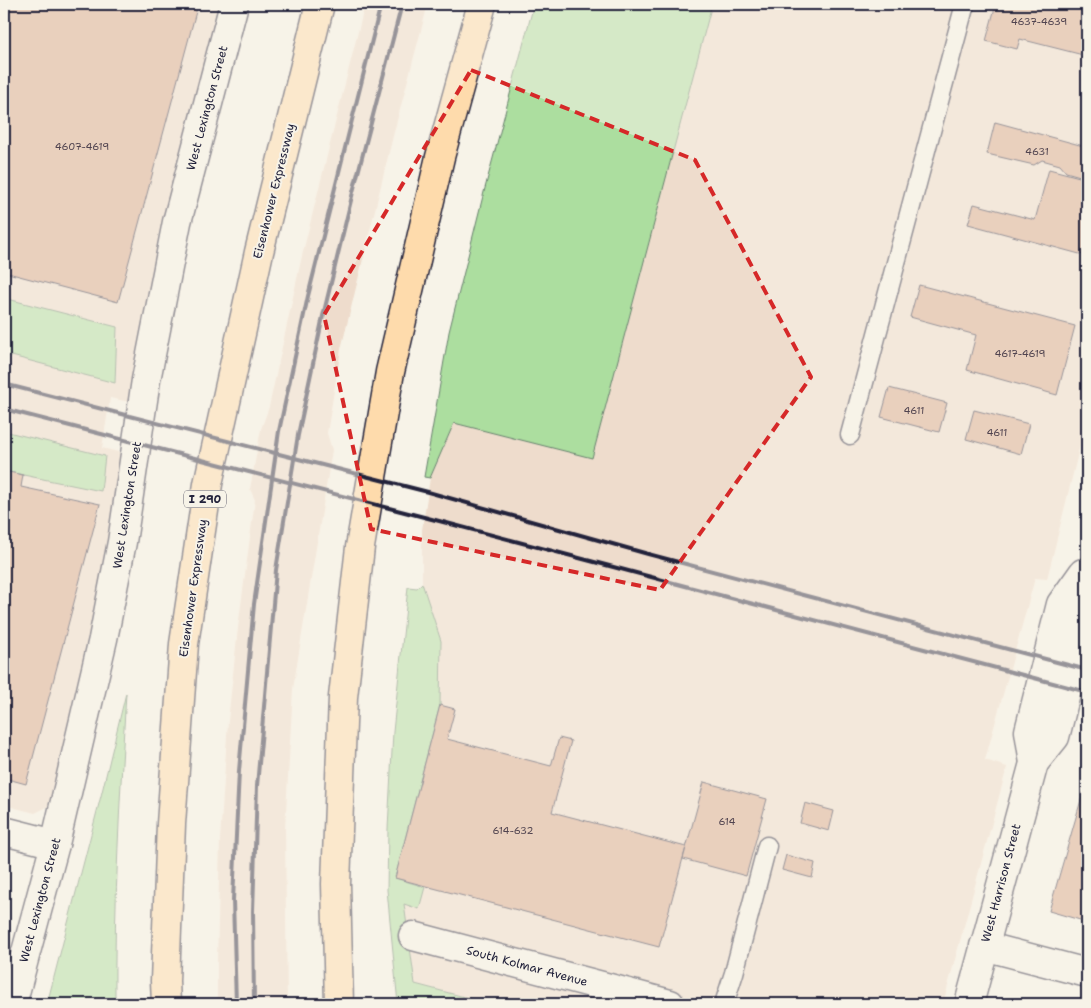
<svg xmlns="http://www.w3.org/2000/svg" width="1091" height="1008" viewBox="0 0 1091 1008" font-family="'Shantell Sans',sans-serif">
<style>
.built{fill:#eedccc}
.green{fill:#acde9f;stroke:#67806d}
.building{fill:#d8a68b;stroke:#22223b}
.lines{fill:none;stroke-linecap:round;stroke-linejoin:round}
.lane-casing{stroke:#22223b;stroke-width:21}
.street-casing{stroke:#22223b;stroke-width:31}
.secondary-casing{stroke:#22223b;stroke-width:31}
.highway-casing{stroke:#22223b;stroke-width:31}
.lane{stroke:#f7f3e8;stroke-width:18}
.street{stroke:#f7f3e8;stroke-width:28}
.secondary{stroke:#f7f3e8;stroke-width:28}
.highway{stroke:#fedbac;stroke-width:28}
.rail{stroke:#22223b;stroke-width:4}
.marked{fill:none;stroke:#d62828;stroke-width:4;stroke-dasharray:10 6;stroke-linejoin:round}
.labels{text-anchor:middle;stroke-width:4;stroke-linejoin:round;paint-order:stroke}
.number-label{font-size:10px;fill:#50434f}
.shield{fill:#f7f3e8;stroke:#62616f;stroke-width:1}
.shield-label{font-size:11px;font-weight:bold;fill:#22223b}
.street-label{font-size:12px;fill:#22223b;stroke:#f7f3e8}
</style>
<rect width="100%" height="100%" fill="#f7f3e8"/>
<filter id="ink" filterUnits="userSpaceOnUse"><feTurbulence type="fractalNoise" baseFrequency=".02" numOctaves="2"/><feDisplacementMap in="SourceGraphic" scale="10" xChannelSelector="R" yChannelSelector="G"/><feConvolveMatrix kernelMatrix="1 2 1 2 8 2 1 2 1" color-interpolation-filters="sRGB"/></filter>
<g filter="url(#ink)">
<g class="built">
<path d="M4,4h216l-54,209 -36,189 -20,-4 -8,50 20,5 -20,129 -21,97 -32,127 -14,7 -31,-8v-334l19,4 81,-19 -100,-25v-77l111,29 2,-56 -113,-29z"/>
<path d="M365,4h63l-34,128 -53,217 -14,84 5,17 -39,239 -8,140 2,175h-70v-40l3,-124 8,-119 10,-93 17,-128 -5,-11 11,-60 8,-22 33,-151z"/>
<path d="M712,4h375v413l-40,162 -12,-1 -50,182 22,7 -64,237h-452l-76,-20 -20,-105 45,-174 1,-64 -19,-58v-53l8,-52 24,-55 138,35z"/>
</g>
<g class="green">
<path d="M534,4h178l-120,454 -138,-35 -24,55 -6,-1 25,-145 35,-140z"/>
<path d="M4,298l113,29 -2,56 -111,-29z"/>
<path d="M4,431l101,25 -4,35 -97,-20z"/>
<path d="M422,583l19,58 -1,64 -45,173 30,9 -6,22 -15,-5 11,80 76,20h-93l-11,-114 1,-61 5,-97 15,-145 9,1z"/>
<path d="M126,693c-6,104 -12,207 -11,311h-68l55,-212z"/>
</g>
<g class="building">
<path d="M8,4h190l-80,298 -114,-30v-252z"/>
<path d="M996,4h91v52l-67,-17 -3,10 -31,-8z"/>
<path d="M995,122l92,25v31l-21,-6 -6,-7 -18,-5 -8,5 -47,-11z"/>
<path d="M1049,169l38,10v77l-119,-32 6,-20 61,16z"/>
<path d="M919,285l156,41 -18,69 -90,-25 9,-35 -66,-18z"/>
<path d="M889,388l58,15 -8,29 -58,-15z"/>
<path d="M974,410l55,14 -8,30 -55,-15z"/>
<path d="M4,471l19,4 -2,12 79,17 -74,280 -22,-6z"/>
<path d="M440,705l15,4 -8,30 104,27 8,-28 12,3 -19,71 134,35 -27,100 -264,-69z"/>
<path d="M1087,779v143l-38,-11z"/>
<path d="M704,782l63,17 -21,77 -63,-17z"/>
<path d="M805,803l29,8 -5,20 -29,-8z"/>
<path d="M786,855l29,8 -3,15 -30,-8z"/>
</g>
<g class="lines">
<g class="lane-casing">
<g id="lane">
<path d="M850,435l115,-431"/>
<path d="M724,1004l10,-31 33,-127"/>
</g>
</g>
<g class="street-casing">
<g id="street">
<path d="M4,831l51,13"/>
<path d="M413,936l257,68"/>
<path d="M984,946l103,27"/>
</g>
</g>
<g class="secondary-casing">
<g id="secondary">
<path d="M1034,763l21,-26 32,-127"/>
<path d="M12,1004l43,-160 48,-205 19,-97 24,-162 31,-158 57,-218"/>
<path d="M969,1004l65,-241 -5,-32 32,-127 22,-31"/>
</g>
</g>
<g class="highway-casing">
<g id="highway">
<path d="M166,1004l-1,-23 6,-157 13,-180 24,-160 51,-232 61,-248"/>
<path d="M339,1004l-3,-120 7,-187 17,-150 30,-175 50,-215 42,-153"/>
</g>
</g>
<use href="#lane" class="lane"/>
<use href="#street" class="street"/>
<use href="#secondary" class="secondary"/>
<use href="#highway" class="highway"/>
<g class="rail">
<path d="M4,384l424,108 220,62 439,116"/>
<path d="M4,409l420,108 663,175"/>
<path d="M236,1004l-3,-104 6,-129 15,-167 25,-173 29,-135 73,-292"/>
<path d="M254,1004l-1,-93 4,-125 19,-216 22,-135 25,-119 30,-124 49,-188"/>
</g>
</g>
</g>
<path d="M0 0H1091V1008H0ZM471,70l224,90 116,217 -151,213 -289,-61 -47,-214z" fill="#f7f3e8" fill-opacity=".55" fill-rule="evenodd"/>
<path class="marked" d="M471,70l224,90 116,217 -151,213 -289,-61 -47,-214z"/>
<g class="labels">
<g class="number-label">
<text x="1039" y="25">4637-4639</text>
<text x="82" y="150">4607-4619</text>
<text x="1037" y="155">4631</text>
<text x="1020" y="357">4617-4619</text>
<text x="914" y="414">4611</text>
<text x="997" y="436">4611</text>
<text x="727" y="825">614</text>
<text x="513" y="834">614-632</text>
</g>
<rect class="shield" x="184" y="490.5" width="42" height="17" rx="4"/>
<g class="shield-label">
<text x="205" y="503">I 290</text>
</g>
<g class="street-label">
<text transform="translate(207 108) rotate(-75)" y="4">West Lexington Street</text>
<text transform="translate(274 191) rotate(-76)" y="4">Eisenhower Expressway</text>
<text transform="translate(127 505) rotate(-81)" y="4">West Lexington Street</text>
<text transform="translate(193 588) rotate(-82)" y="4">Eisenhower Expressway</text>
<text transform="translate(1001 883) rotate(-75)" y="4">West Harrison Street</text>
<text transform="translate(40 900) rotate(-75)" y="4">West Lexington Street</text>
<text transform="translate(527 966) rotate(15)" y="4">South Kolmar Avenue</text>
</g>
</g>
<rect width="1091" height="1008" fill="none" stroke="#f7f3e8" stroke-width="20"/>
<rect x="10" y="10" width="1071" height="988" fill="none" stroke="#22223b" stroke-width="2" filter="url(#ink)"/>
</svg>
